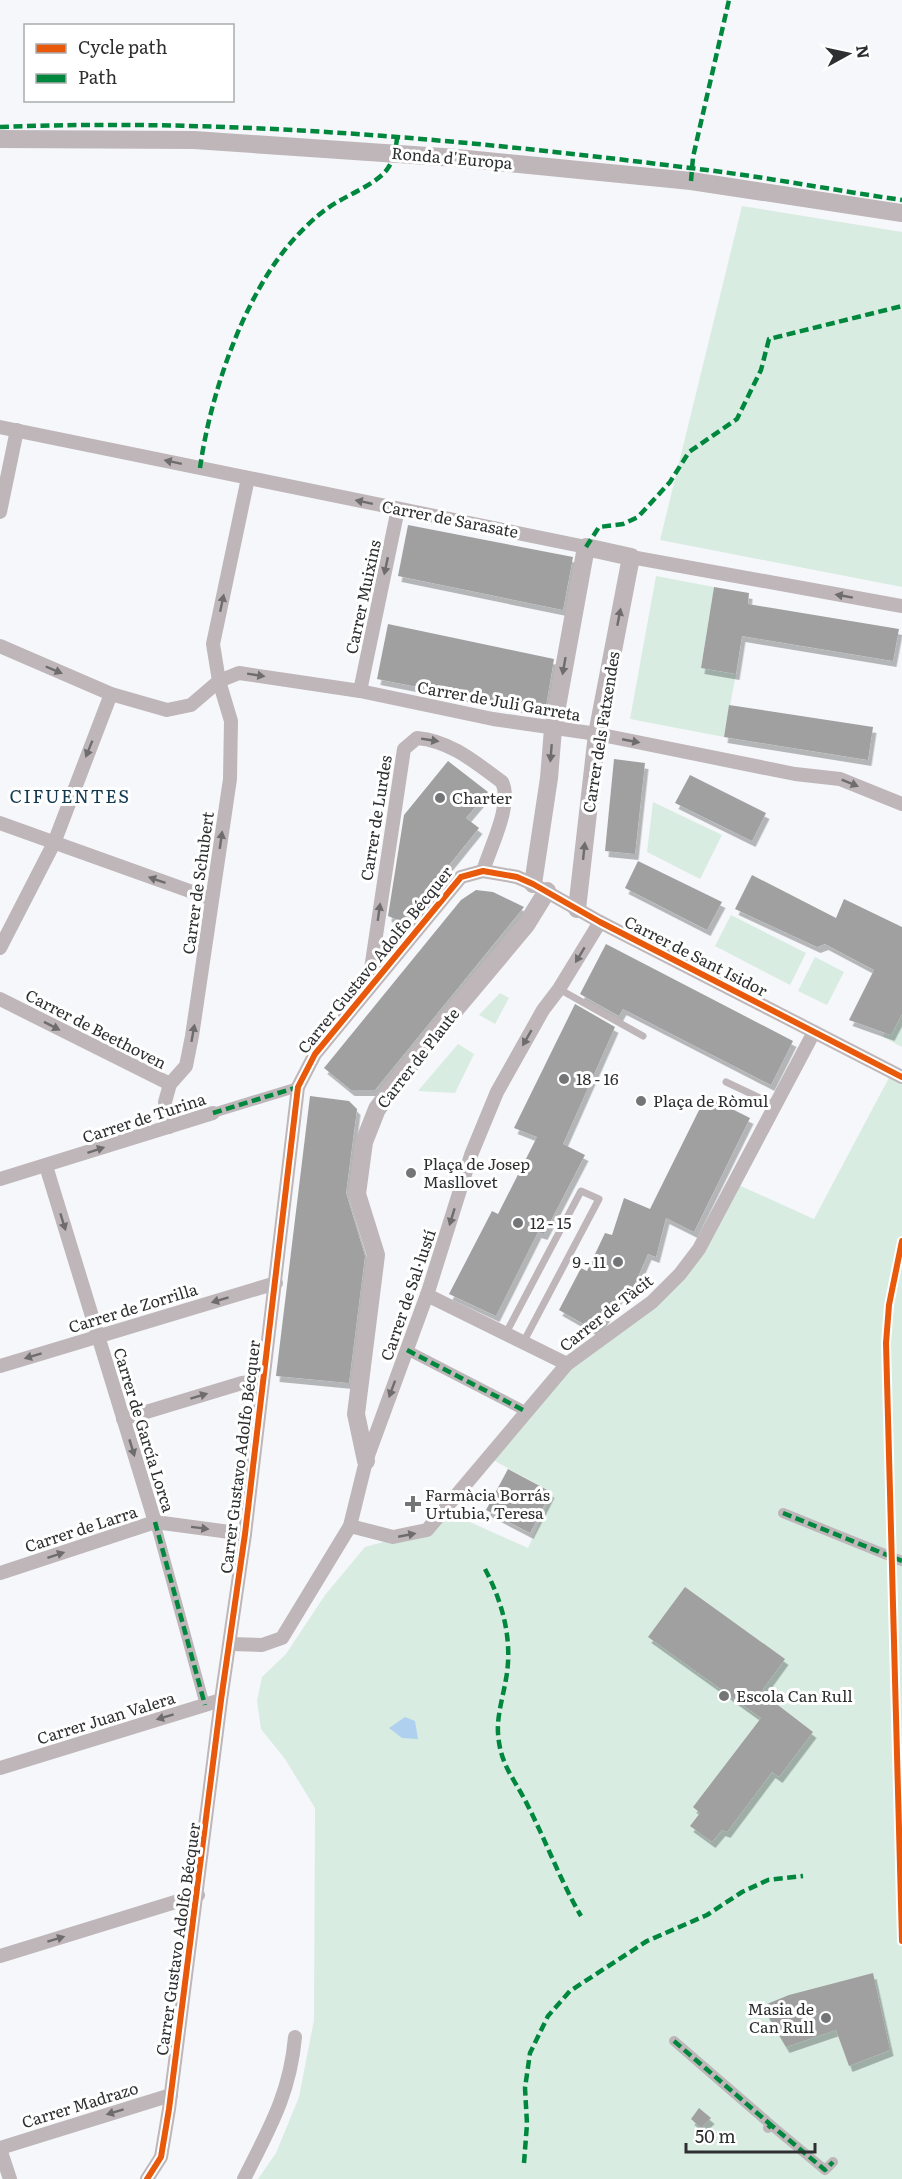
<svg xmlns="http://www.w3.org/2000/svg" width="902" height="2179" viewBox="0 0 902 2179" font-family="Literata,serif">
<style>
.green{fill:#d8ece2}
.water{fill:#afd1ef}
.building{fill:#a1a0a1;filter:url(#shadow)}
.lines{fill:none;stroke-linecap:round;stroke-linejoin:round}
.service{stroke:#beb6b9;stroke-width:7}
.pedestrian{stroke:#beb6b9;stroke-width:10}
.minor{stroke:#beb6b9;stroke-width:14}
.tertiary{stroke:#beb6b9;stroke-width:18}
.quiet{stroke:#00873e;stroke-width:4.5;stroke-dasharray:9 4.5;stroke-linecap:butt}
.cycleway-casing{stroke:#fff;stroke-width:10}
.cycleway{stroke:#e8590c;stroke-width:6}
.oneway{fill:#6f6c6e}
.poi-dot{fill:#747577;stroke:#fff;stroke-width:2}
.labels{text-anchor:middle;stroke-width:6;stroke-linejoin:round;paint-order:stroke}
.street-label{font-size:16px;fill:#2e2f31;stroke:#fff}
.poi-label{font-size:16px;fill:#2e2f31;stroke:#fff;text-anchor:start}
.neighbourhood-label{font-size:18px;letter-spacing:1.5px;fill:#133a51;stroke:#fff}
</style>
<defs>
<filter id="shadow"><feDropShadow dx="3.5" dy="6" stdDeviation="0" flood-color="#0004"/></filter>
</defs>
<rect width="100%" height="100%" fill="#f6f7fa"/>
<g class="green">
<path d="M742,206l160,26v355l-242,-47z"/>
<path d="M656,576l58,11 -13,81 35,6 -12,63 -94,-18z"/>
<path d="M653,802l69,33 -22,44 -53,-27z"/>
<path d="M731,915l75,38 -16,32 -75,-39z"/>
<path d="M815,957l29,15 -17,33 -29,-14z"/>
<path d="M500,993l9,5 -14,26 -16,-9z"/>
<path d="M902,994v53l-19,-10z"/>
<path d="M458,1044l16,10 -19,39 -37,-2z"/>
<path d="M892,1072l10,5v1102h-644l18,-26 23,-56 15,-77 1,-212 -30,-49 -24,-30 -4,-28 5,-24 24,-23 39,-59 40,-48 62,-17 16,-20 85,38 25,-55 -60,-33 74,-96 113,-90 54,-91 80,36z"/>
</g>
<path class="water" d="M405,1717l10,4 3,18 -16,-1 -13,-10z"/>
<g class="building">
<path d="M408,525l165,32 -10,53 -165,-34z"/>
<path d="M714,587l35,6 -1,11 151,25 -6,32 -151,-25 -6,38 -35,-6z"/>
<path d="M388,624l166,35 -9,53 -168,-33z"/>
<path d="M729,705l144,22 -5,33 -144,-23z"/>
<path d="M614,759l31,4 -10,91 -30,-3z"/>
<path d="M448,761l40,31 -22,26 13,10 -76,94 -15,-6 16,-101z"/>
<path d="M690,775l76,38 -14,28 -77,-38z"/>
<path d="M638,861l84,41 -15,28 -82,-42z"/>
<path d="M752,875l84,43 8,-19 58,28v87l-11,21 -42,-15 25,-50 -49,-26 -8,3 -82,-38z"/>
<path d="M476,890l17,2 31,15 -149,183h-24l-27,-22 137,-168z"/>
<path d="M606,944l187,97 -22,44 -148,-76 -4,7 -39,-22z"/>
<path d="M575,1004l40,23 -52,117 22,11 -41,79 -6,-2 -42,84 -47,-22 43,-83 6,3 39,-77 -23,-9z"/>
<path d="M310,1096l39,5 8,8 -11,84 19,63 -16,127 -73,-7z"/>
<path d="M706,1096l44,22 -56,114 -28,-14 -10,39 -8,-3 -18,41 -7,-4 -27,40 -37,-21 22,-42 6,3 18,-38 7,2 12,-37 26,11z"/>
<path d="M508,1469l43,23 -21,41 -44,-23z"/>
<path d="M685,1587l100,72 -24,33 52,40 -34,45 -7,-5 -45,60 -5,-2 -10,12 -22,-16 10,-13 -7,-6 68,-89 -113,-81z"/>
<path d="M873,1973l17,77 -41,16 -13,-36 -50,17 -24,-41 27,-11z"/>
<path d="M699,2108l12,10 -10,10 -10,-9z"/>
</g>
<g class="lines">
<g class="service">
<path d="M559,989l84,47"/>
<path d="M726,1082l49,23"/>
<path d="M506,1333l75,-142 18,8 -75,142"/>
</g>
<g class="pedestrian">
<path d="M213,1113l85,-26"/>
<path d="M407,1350l118,61"/>
<path d="M783,1513l119,48"/>
<path d="M155,1522l50,183"/>
<path d="M674,2041l97,84"/>
<path d="M768,2128l3,-3 54,45 8,-8"/>
</g>
<g class="minor">
<path d="M0,427l586,120"/>
<path d="M0,512l17,-82"/>
<path d="M631,557l271,49"/>
<path d="M0,646l111,48 56,16 24,-5 28,-24 20,-8 121,18 133,28 104,15 198,40 45,5 62,25"/>
<path d="M360,691l38,-182"/>
<path d="M0,823l212,76"/>
<path d="M0,948l54,-105 57,-149"/>
<path d="M368,989l36,-240 13,-11c34,3 59,25 85,44 11,22 -12,66 -19,89"/>
<path d="M0,999l170,85"/>
<path d="M169,1127l-4,-25 5,-18 16,-18 6,-30 38,-257 1,-58 -12,-40 -6,-37 35,-166"/>
<path d="M46,1166l109,356"/>
<path d="M0,1179l213,-66"/>
<path d="M427,1295l140,69"/>
<path d="M0,1366l276,-83"/>
<path d="M123,1419l119,-36 20,-2"/>
<path d="M350,1526l43,11 34,-7 140,-166 85,-62 28,-28 19,-25 115,-217"/>
<path d="M0,1573l155,-51 90,12"/>
<path d="M230,1644l32,1 20,-7 68,-112 16,-65 62,-169 43,-137 26,-63 46,-82 16,-21 41,-67"/>
<path d="M0,1768l221,-68"/>
<path d="M0,1956l198,-61"/>
<path d="M0,2148l171,-53"/>
<path d="M0,2149l10,30"/>
<path d="M147,2179l14,-22 8,-48 52,-409 24,-166 53,-447 17,-33 146,-177 22,-6 34,6 16,7 67,38 302,155"/>
<path d="M244,2179c25,-50 46,-85 51,-142"/>
</g>
<g class="tertiary">
<path d="M0,139l194,1 263,18 234,23 211,32"/>
<path d="M533,884l16,-106 4,-49 33,-182 45,10 -34,177 -20,175"/>
<path d="M366,1461l-10,-47 20,-159 -19,-61 7,-52 13,-33 41,-55 108,-129 21,-34"/>
</g>
<g class="quiet">
<path d="M0,127c230,-9 462,12 690,41 71,8 142,22 212,32"/>
<path d="M691,181l2,-24 36,-157"/>
<path d="M200,468c10,-73 44,-174 94,-229 10,-11 22,-23 34,-31 16,-12 50,-24 60,-40 6,-9 8,-20 9,-30"/>
<path d="M586,547l13,-20 24,-3 15,-7 32,-35 19,-30 48,-33 24,-49 8,-31 133,-33"/>
<path d="M213,1113l85,-26"/>
<path d="M407,1350l118,61"/>
<path d="M783,1513l119,48"/>
<path d="M155,1522l50,183"/>
<path d="M485,1569c18,34 28,72 21,110 -3,18 -9,36 -8,54 2,32 16,45 29,71 19,37 33,76 54,112"/>
<path d="M674,2041l97,84"/>
<path d="M768,2128l3,-3 54,45 8,-8"/>
<path d="M524,2163l3,-39 -2,-36 5,-35 18,-37 22,-25 77,-50 60,-26 35,-23 26,-12 35,-4"/>
</g>
<g class="cycleway-casing">
<g id="cycleway">
<path d="M902,1241l-13,64 -3,38 16,598"/>
<path d="M147,2179l14,-22 8,-48 52,-409 24,-166 53,-447 17,-33 146,-177 22,-6 34,6 16,7 67,38 302,155"/>
</g>
</g>
<use href="#cycleway" class="cycleway"/>
</g>
<defs><path id="oneway-solid" d="M-6-.8H1V-3.2L6.5 0L1 3.2V.8H-6Z" transform="scale(1.5)"/></defs>
<g class="oneway">
<use href="#oneway-solid" transform="translate(173 462) rotate(-168)"/>
<use href="#oneway-solid" transform="translate(364 502) rotate(-168)"/>
<use href="#oneway-solid" transform="translate(386 566) rotate(102)"/>
<use href="#oneway-solid" transform="translate(844 596) rotate(-170)"/>
<use href="#oneway-solid" transform="translate(222 603) rotate(-78)"/>
<use href="#oneway-solid" transform="translate(619 617) rotate(-79)"/>
<use href="#oneway-solid" transform="translate(564 666) rotate(100)"/>
<use href="#oneway-solid" transform="translate(54 670) rotate(23)"/>
<use href="#oneway-solid" transform="translate(256 675) rotate(9)"/>
<use href="#oneway-solid" transform="translate(430 740) rotate(9)"/>
<use href="#oneway-solid" transform="translate(631 741) rotate(11)"/>
<use href="#oneway-solid" transform="translate(89 749) rotate(112)"/>
<use href="#oneway-solid" transform="translate(551 753) rotate(95)"/>
<use href="#oneway-solid" transform="translate(850 783) rotate(22)"/>
<use href="#oneway-solid" transform="translate(221 840) rotate(-82)"/>
<use href="#oneway-solid" transform="translate(584 851) rotate(-84)"/>
<use href="#oneway-solid" transform="translate(157 880) rotate(-161)"/>
<use href="#oneway-solid" transform="translate(379 912) rotate(-82)"/>
<use href="#oneway-solid" transform="translate(580 955) rotate(121)"/>
<use href="#oneway-solid" transform="translate(52 1026) rotate(27)"/>
<use href="#oneway-solid" transform="translate(193 1033) rotate(-80)"/>
<use href="#oneway-solid" transform="translate(527 1038) rotate(120)"/>
<use href="#oneway-solid" transform="translate(96 1150) rotate(-18)"/>
<use href="#oneway-solid" transform="translate(452 1217) rotate(107)"/>
<use href="#oneway-solid" transform="translate(63 1222) rotate(73)"/>
<use href="#oneway-solid" transform="translate(220 1300) rotate(163)"/>
<use href="#oneway-solid" transform="translate(33 1356) rotate(163)"/>
<use href="#oneway-solid" transform="translate(392 1389) rotate(110)"/>
<use href="#oneway-solid" transform="translate(199 1396) rotate(-17)"/>
<use href="#oneway-solid" transform="translate(132 1448) rotate(73)"/>
<use href="#oneway-solid" transform="translate(200 1528) rotate(7)"/>
<use href="#oneway-solid" transform="translate(407 1535) rotate(-11)"/>
<use href="#oneway-solid" transform="translate(56 1555) rotate(-18)"/>
<use href="#oneway-solid" transform="translate(165 1717) rotate(163)"/>
<use href="#oneway-solid" transform="translate(56 1939) rotate(-17)"/>
<use href="#oneway-solid" transform="translate(115 2112) rotate(163)"/>
</g>
<g class="poi-dot">
<circle cx="440" cy="798" r="6"/>
<circle cx="564" cy="1079" r="6"/>
<circle cx="641" cy="1101" r="6"/>
<circle cx="411" cy="1173" r="6"/>
<circle cx="518" cy="1223" r="6"/>
<circle cx="618" cy="1262" r="6"/>
<path d="M410 1495h6v6h6v6h-6v6h-6v-6h-6v-6h6z"/>
<circle cx="724" cy="1696" r="6"/>
<circle cx="826" cy="2018" r="6"/>
</g>
<g class="labels">
<g class="street-label">
<text transform="translate(452 158) rotate(5)" y="6">Ronda d'Europa</text>
<text transform="translate(450 519) rotate(11)" y="6">Carrer de Sarasate</text>
<text transform="translate(363 597) rotate(-78)" y="6">Carrer Muixins</text>
<text transform="translate(499 701) rotate(10)" y="6">Carrer de Juli Garreta</text>
<text transform="translate(601 732) rotate(-81)" y="6">Carrer dels Fatxendes</text>
<text transform="translate(376 818) rotate(-81)" y="6">Carrer de Lurdes</text>
<text transform="translate(198 883) rotate(-82)" y="6">Carrer de Schubert</text>
<text transform="translate(696 956) rotate(27)" y="6">Carrer de Sant Isidor</text>
<text transform="translate(375 960) rotate(-51)" y="6">Carrer Gustavo Adolfo Bécquer</text>
<text transform="translate(96 1029) rotate(27)" y="6">Carrer de Beethoven</text>
<text transform="translate(418 1058) rotate(-52)" y="6">Carrer de Plaute</text>
<text transform="translate(144 1118) rotate(-18)" y="6">Carrer de Turina</text>
<text transform="translate(408 1295) rotate(-71)" y="6">Carrer de Sal·lustí</text>
<text transform="translate(133 1308) rotate(-17)" y="6">Carrer de Zorrilla</text>
<text transform="translate(606 1313) rotate(-38)" y="6">Carrer de Tàcit</text>
<text transform="translate(144 1430) rotate(73)" y="6">Carrer de García Lorca</text>
<text transform="translate(240 1457) rotate(-83)" y="6">Carrer Gustavo Adolfo Bécquer</text>
<text transform="translate(81 1529) rotate(-18)" y="6">Carrer de Larra</text>
<text transform="translate(106 1718) rotate(-17)" y="6">Carrer Juan Valera</text>
<text transform="translate(178 1939) rotate(-82)" y="6">Carrer Gustavo Adolfo Bécquer</text>
<text transform="translate(80 2105) rotate(-17)" y="6">Carrer Madrazo</text>
</g>
<g class="poi-label">
<text x="452" y="804">Charter</text>
<text x="576" y="1085">18 - 16</text>
<text x="653" y="1107">Plaça de Ròmul</text>
<text x="423" y="1170">Plaça de Josep<tspan x="423" dy="18">Masllovet</tspan></text>
<text x="530" y="1229">12 - 15</text>
<text x="606" y="1268" text-anchor="end">9 - 11</text>
<text x="425" y="1501">Farmàcia Borrás<tspan x="425" dy="18">Urtubia, Teresa</tspan></text>
<text x="736" y="1702">Escola Can Rull</text>
<text x="814" y="2015" text-anchor="end">Masia de<tspan x="814" dy="18">Can Rull</tspan></text>
</g>
<g class="neighbourhood-label">
<text x="70" y="803">CIFUENTES</text>
</g>
</g>
<rect x="24" y="24" width="210" height="78" fill="#ffffff" stroke="#abacad" stroke-width="1.5"/>
<rect x="36" y="44" width="30" height="9" fill="#e8590c" stroke="#abacad" stroke-width="1.5"/>
<text x="78" y="54" font-size="18" fill="#2e2f31">Cycle path</text>
<rect x="36" y="74" width="30" height="9" fill="#00873e" stroke="#abacad" stroke-width="1.5"/>
<text x="78" y="84" font-size="18" fill="#2e2f31">Path</text>
<g transform="translate(848 54) rotate(82)" stroke="#ffffff" stroke-width="4.5" paint-order="stroke">
<path d="M0-4.5L10 22L0 15L-10 22Z" fill="#2e2f31"/>
<text y="-9" font-size="16" font-weight="bold" text-anchor="middle" fill="#2e2f31">N</text>
</g>
<path d="M686 2143v9h129v-9" fill="none" stroke="#2e2f31" stroke-width="3"/>
<text x="695" y="2143" font-size="18" fill="#2e2f31" stroke="#ffffff" stroke-width="4.5" paint-order="stroke">50 m</text>
</svg>
